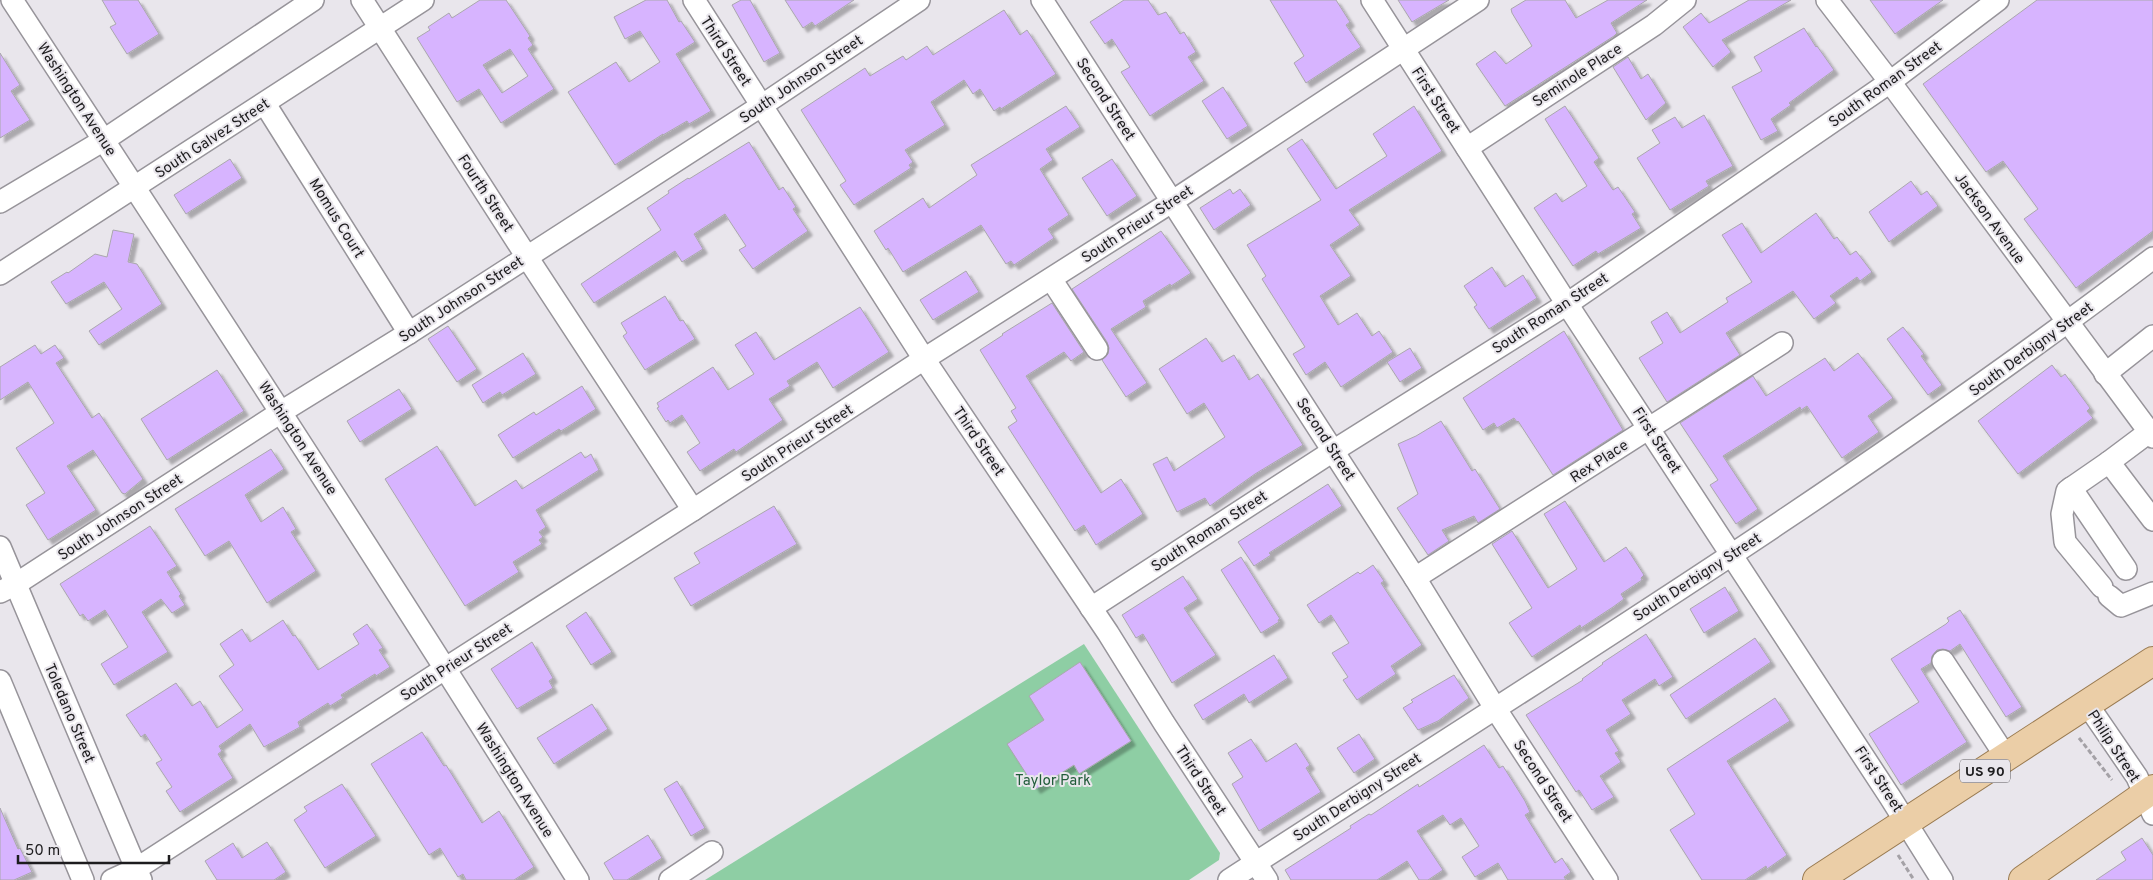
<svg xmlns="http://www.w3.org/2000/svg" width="2153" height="880" viewBox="0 0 2153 880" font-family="Overpass,sans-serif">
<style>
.green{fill:#8ecea4}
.building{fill:#d7b4ff;stroke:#aaa7ad;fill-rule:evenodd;filter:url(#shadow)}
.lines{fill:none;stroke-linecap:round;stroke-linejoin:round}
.minor-casing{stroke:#97949a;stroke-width:24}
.major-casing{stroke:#9a7b51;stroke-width:30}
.path{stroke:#a4a1a6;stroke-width:3;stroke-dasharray:5 2.5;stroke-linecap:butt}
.minor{stroke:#fff;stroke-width:21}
.major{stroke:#ebcea7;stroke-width:28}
.labels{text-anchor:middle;stroke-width:4;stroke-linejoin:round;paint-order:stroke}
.shield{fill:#e9e6ec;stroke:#5a595c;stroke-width:1}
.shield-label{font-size:14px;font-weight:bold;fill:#1d1c1e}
.street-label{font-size:15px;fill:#1d1c1e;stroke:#e9e6ec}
.park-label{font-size:15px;fill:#205b39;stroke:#e9e6ec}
</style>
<defs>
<filter id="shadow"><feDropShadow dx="4.5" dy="4.5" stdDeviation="1" flood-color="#0004"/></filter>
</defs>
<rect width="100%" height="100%" fill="#e9e6ec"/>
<path class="green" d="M1084,644l136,209 -1,7 -30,20h-484z"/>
<g class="building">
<path d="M102,0h36l21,34 -32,20 -17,-27 6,-3z"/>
<path d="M480,0h26l24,36 -2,2 5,7 -5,4 26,40 -53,34 -22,-34 -22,13 -40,-64 13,-8 -2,-3 21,-14 3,5zM510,49l18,27 -26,17 -19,-28z"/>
<path d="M646,0h21l12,22 2,-1 14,21 -19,12 35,57 -22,13 -2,-3 -24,14v-1l-48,31 -47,-73 48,-30 13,20 31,-20 -20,-31 -15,8 -11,-22z"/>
<path d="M741,0h9l30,53 -16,9 -32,-57z"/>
<path d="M785,0h69l-39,26 -3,-4 -9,6z"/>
<path d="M1124,0h24l10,15 8,-3 14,22 4,-2 12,20 -8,5 16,24 -54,35 -29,-44 9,-5 -18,-28 -7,5 -15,-22z"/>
<path d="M1270,0h66l14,22 -4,3 15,22 -55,36 -12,-20 10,-7z"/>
<path d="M1398,0h51l-37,22z"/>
<path d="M1526,0h39l11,18 32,-18h39l-36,23 6,10 -3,3 -109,70 -29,-42 19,-13 11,13 26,-18 -20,-33 -1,-4z"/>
<path d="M1749,0h42l-69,40 9,12 -18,15 -30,-40 18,-14 8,10z"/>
<path d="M1870,0h73l-48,34z"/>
<path d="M2037,0h116v231l-77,57 -52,-69 14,-10 -35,-48 -17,11 -63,-88z"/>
<path d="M1004,10l16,25 7,-5 29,44 -55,35 -1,-2 -6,4 -14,-22 -7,5 -9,-14 -33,22 14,23 -40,25 8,12 -4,3 2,3 -57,37 -14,-20 6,-4 -45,-71 64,-42 5,8 33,-20 3,4 21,-14 6,9z"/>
<path d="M1804,28l12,19 1,-1 17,24 -45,33 2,2 -20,14 7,12 -17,9 -29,-53 30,-16 -8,-14z"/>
<path d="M0,53l20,32 -9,6 19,29 -30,18z"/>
<path d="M1628,57l13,22 7,-5 18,29 -20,17 -33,-53z"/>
<path d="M1223,87l25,39 -21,13 -25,-38z"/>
<path d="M1066,106l14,21 -34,22 7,11 -13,9 29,46 -21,14 6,9 -40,27 -3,-4 -5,3 -25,-39 -78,47 -15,-24 -2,2 -12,-19 49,-33 6,10 48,-33 -6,-10z"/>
<path d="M1414,106l28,45 -93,59 11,15 -30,20 21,31 -31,20 18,29 19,-12 15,23 7,-5 14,21 -52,35 -16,-25 -19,13 -13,-21 12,-7 -43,-68 4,-3 -19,-31 74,-45 -34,-51 15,-10 34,50 51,-33 -14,-22z"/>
<path d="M1565,106l34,52 -5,4 19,28 5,-3 17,25 -3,2 9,14 -43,26 -2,-3 -23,15 -39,-58 22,-15 6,9 25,-16 -42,-67z"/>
<path d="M1704,115l29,51 -27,15 3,5 -39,24 -33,-52 23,-15 -8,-13 23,-13 7,11z"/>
<path d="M749,142l30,48 4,-3 13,20 -3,2 15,22 -55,38 -14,-19 7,-4 -21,-32 -31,20 9,15 -21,13 -7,-11 -81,52 -13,-19 80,-54 -14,-22 22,-15 -1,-2 20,-13 1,1z"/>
<path d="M230,159l12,19 -56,36 -12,-19z"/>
<path d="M1112,159l25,37 -30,20 -25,-38z"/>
<path d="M1911,181l10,14 6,-4 11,15 -49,36 -20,-30z"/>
<path d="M1230,189l3,5 7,-5 11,16 -37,25 -14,-22z"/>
<path d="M1816,213l18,26 3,-2 13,18 6,-4 16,21 -12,9 -3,-4 -27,19 6,7 -22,16 -21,-28 -67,42 14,22 -73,47 -28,-44 24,-15 -12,-21 16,-10 13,21 48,-31 -2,-4 26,-16 -30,-47 20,-12 19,30z"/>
<path d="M113,230l21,4 -6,28 9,2 25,40 -63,41 -10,-14 33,-22 -18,-27 -38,22 -15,-22 16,-10 1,1 27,-19 12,3z"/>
<path d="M1161,231l30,42 -20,13 -1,-2 -27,17 3,6 -35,22 36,54 -21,14 -24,-37 6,-6 1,-6 -2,-6 -35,-53z"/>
<path d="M1492,267l13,20 18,-12 14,23 -48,31 -15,-22 3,-2 -13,-19z"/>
<path d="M966,271l13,21 -46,28 -13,-20z"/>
<path d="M665,296l15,25 3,-1 12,19 -50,31 -22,-34 4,-3 -6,-10z"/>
<path d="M1052,303l32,49 -13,9 -7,-9 -38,24 75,117 20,-14 22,35 -47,31 -12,-20 -9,6 -67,-104 9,-6 -6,-10 5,-3 -36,-58 23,-15 -1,-1z"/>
<path d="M860,307l29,45 -56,36 -16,-26 -30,19 3,5 -21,13 14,21 -47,32 -2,-3 -34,22 -13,-19 13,-9 -18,-28 -12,8 -2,-3 -2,2 -9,-14 2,-1 -2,-4 56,-36 15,23 26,-16 -19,-29 21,-13 18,28z"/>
<path d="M448,326l29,43 -20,13 -29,-43z"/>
<path d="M1903,327l21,27 -3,2 21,29 -14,10 -41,-56z"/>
<path d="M1564,331l59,99 -70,45 -35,-54 -1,1 -3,-4 -17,10 -3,-5 -11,7 -20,-32z"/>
<path d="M1206,338l16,24 12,-7 15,25 9,-6 45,71 -48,29 -45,32 -5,-8 -28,14 -24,-48 14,-7 7,14 51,-34 -21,-34 -17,11 -28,-45z"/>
<path d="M35,345l6,9 14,-9 9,13 -8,5 36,55 7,-5 44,66 -18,15 -3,-1 -29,-43 -26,16 29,44 -48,30 -22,-35 19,-12 -29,-45 38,-25 -26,-41 -28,18v-33z"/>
<path d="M1410,348l12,20 -22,14 -13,-20z"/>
<path d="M523,353l13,21 -34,21 -2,-3 -17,11 -11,-18z"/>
<path d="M1858,353l35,45 -25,18 11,16 -37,26 -35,-52 -6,4 -1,-3 -45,29 -32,20 35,53 -22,15 -26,-39 8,-5 -38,-57 73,-47 13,20 59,-38 9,13z"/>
<path d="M2052,365l9,12 4,-3 25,34 -3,3 6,7 -75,56 -40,-53z"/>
<path d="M217,370l27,41 -77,49 -26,-41z"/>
<path d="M582,386l14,23 -35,22 -2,-2 -46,29 -15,-23 36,-23 2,3z"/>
<path d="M399,389l13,20 -52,33 -13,-21z"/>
<path d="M1441,421l31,50 3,-2 25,40 -22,14 -4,-7 -32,14 7,11 -21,14 -31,-47 21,-14 -20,-50 18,-8z"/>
<path d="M437,446l38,60 41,-26 6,9 59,-37 4,6 6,-4 8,16 -63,40 10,17 -7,5 4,5 -4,3 3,4 -29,18 6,10 -54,34 -80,-127z"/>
<path d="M271,449l13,20 -39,26 16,27 22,-15 13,22 -5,3 25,39 -49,32 -38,-62 -24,15 -30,-47z"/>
<path d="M1328,484l14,22 -73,47 2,2 -17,11 -16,-24z"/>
<path d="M1565,501l39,61 22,-15 18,28 -3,3 1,2 -21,14 3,5 -11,8 -32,21 -1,-3 -48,32 -23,-34 23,-15 -40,-64 20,-13 36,57 29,-19 -33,-55z"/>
<path d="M774,506l23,38 -106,62 -17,-28 26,-15 -6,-10z"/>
<path d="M150,526l27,40 -10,6 14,22 -2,2 6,9 -13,8 -11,-14 -19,13 26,40 -54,33 -13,-21 27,-17 -23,-37 -17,11 -5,-7 -3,2 -20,-32z"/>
<path d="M1241,557l39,62 -2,1 1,2 -18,11 -40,-63z"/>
<path d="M1373,565l11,16 -3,2 41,62 -31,21 5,8 -39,26 -14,-20 5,-3 -16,-24 17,-10 -18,-28 -12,8 -12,-18 51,-33 2,2z"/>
<path d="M1183,576l15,23 -14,9 32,47 -44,28 -29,-49 -7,4 -14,-23z"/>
<path d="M1725,587l14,24 -35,22 -14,-24z"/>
<path d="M1960,610l62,97 -16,10 -46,-73 -10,7 -7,-2 -6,1 -5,6 -1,7 -10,6 46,73 -66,43 -32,-51 50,-32 -28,-43 55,-35 3,-3 -2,-3z"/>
<path d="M586,612l26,40 -21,13 -25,-39z"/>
<path d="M283,620l10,16 2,-1 23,35 41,-26 -6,-10 14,-10 16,24 -4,2 11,17 -14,9 -1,-2 -34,21 2,3 -13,8 -2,-3 -30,19 2,5 -36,20 -14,-23 -31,22 3,5 -4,3 15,24 -53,34 -14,-21 6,-4 -16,-24 6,-3 -17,-26 -4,3 -15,-22 50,-32 16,23 8,-5 17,27 26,-18 -24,-34 15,-11 -14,-21 22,-15 8,13z"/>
<path d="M1646,634l27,43 -14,9 -4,-7 -33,21 9,14 -25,16 13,21 -4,2 6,9 -21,14 14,21 -22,13 -13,-20 -3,2 -50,-77 57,-35 -1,-1 21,-15 -1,-1z"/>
<path d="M1755,638l16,24 -85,57 -16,-24z"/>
<path d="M532,642l21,36 -4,3 4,7 -36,21 -26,-40z"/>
<path d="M1274,655l14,23 -39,25 -5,-9 -41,26 -9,-15z"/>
<path d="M1080,662l51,79 -52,33 -5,-9 -38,24 -29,-45 37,-24 -15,-24z"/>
<path d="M1454,675l15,23 -31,23 -20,9 -15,-22 10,-6 -2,-2z"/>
<path d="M1775,698l15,23 -63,40 60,94 -20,14 -1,-3 -21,14h-43l-32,-50 25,-16 -28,-45z"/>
<path d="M592,704l16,25 -54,35 -17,-26z"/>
<path d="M422,732l22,34 2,-1 36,58 17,-12 35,56 -20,13h-48l-3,-6 -5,3 -18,-29 -11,7 -58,-91z"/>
<path d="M1359,734l16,25 -21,14 -17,-25z"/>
<path d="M1251,739l15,23 30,-19 14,22 -4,3 15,24 -62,39 -27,-47 11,-7 -15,-24z"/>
<path d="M1484,745l15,23 4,-2 22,35 5,11 -5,3 30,48 7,-5 9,14 -7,5 2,3h-58l-10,-17 -23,14 -13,-20 17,-11 -18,-28 -11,7 -7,-10 -26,16 26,39 -15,10h-9l-12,-19 -30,19h-86l-6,-10 66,-42 -1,-2 19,-12 2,1 47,-31 1,3z"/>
<path d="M677,781l28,47 -14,8 -27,-47z"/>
<path d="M342,784l34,52 -51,32 -31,-48 13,-9 -3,-4z"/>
<path d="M0,808l18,41 2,-1 12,24 -18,8h-14z"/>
<path d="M648,835l14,23 -35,22h-13l-10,-17z"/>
<path d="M2142,838l11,17v25h-57l30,-20 -5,-8z"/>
<path d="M267,842l19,30 -12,8h-57l-12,-19 28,-18 9,15z"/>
</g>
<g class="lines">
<g class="minor-casing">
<g id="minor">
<path d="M12,0c191,292 382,584 566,880"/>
<path d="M362,0l165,257 166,253"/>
<path d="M694,0l230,359 184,274 56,90 103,157"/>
<path d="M1042,0l373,578 80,130 112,172"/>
<path d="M1372,0l195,304 323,493 52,83"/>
<path d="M1827,0l63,82 263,355"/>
<path d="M265,104l144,229"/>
<path d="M1467,148l187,-123 31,-25"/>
<path d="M0,202l104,-62 209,-140"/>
<path d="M0,274l423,-274"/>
<path d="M1051,279l46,70"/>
<path d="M2105,374l48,-38"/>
<path d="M2149,432l-40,30 44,58"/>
<path d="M2071,488l55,81"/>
<path d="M0,547l141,333"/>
<path d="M1415,578l367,-235"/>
<path d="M2102,587l-37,-45 -3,-28 5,-23 42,-29"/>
<path d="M0,592l16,-8 265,-172 128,-79 352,-227 158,-106"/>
<path d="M2109,596l12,10 32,-13"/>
<path d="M1091,608l242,-157 234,-147 323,-222 108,-82"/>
<path d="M1943,661l63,96"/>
<path d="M0,681l83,199"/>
<path d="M2087,704l50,73 16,37"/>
<path d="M112,880l24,-11 310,-201 247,-158 231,-151 249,-158 305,-201"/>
<path d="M670,880l42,-28"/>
<path d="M1229,880c312,-202 628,-397 924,-622"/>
</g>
</g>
<g class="major-casing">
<g id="major">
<path d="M1817,880l336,-219"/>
<path d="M2023,880l130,-91"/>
</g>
</g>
<g class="path">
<path d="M2079,738l33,42"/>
<path d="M1898,855l16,25"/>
</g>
<use href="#minor" class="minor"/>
<use href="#major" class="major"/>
</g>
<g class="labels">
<rect class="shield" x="1960" y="759.5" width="50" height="23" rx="4"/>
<g class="shield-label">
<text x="1985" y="776">US 90</text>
</g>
<g class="street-label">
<text transform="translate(726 51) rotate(57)" y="5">Third Street</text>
<text transform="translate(1577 75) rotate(-33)" y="5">Seminole Place</text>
<text transform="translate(801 79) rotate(-34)" y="5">South Johnson Street</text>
<text transform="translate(1885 84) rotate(-36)" y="5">South Roman Street</text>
<text transform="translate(77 99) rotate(57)" y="5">Washington Avenue</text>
<text transform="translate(1106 99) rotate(57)" y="5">Second Street</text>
<text transform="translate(1436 100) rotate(57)" y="5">First Street</text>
<text transform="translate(212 138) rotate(-33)" y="5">South Galvez Street</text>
<text transform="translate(486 193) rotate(57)" y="5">Fourth Street</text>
<text transform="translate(337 218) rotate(58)" y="5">Momus Court</text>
<text transform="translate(1990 218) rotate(54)" y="5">Jackson Avenue</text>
<text transform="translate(1137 224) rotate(-33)" y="5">South Prieur Street</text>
<text transform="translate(461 299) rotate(-33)" y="5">South Johnson Street</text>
<text transform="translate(1550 313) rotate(-33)" y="5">South Roman Street</text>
<text transform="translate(2031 349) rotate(-36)" y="5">South Derbigny Street</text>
<text transform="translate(298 438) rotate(57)" y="5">Washington Avenue</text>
<text transform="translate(1326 439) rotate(57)" y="5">Second Street</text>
<text transform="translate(1657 440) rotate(57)" y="5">First Street</text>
<text transform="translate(979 441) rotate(56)" y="5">Third Street</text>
<text transform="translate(797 443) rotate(-33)" y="5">South Prieur Street</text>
<text transform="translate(1599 461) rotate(-33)" y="5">Rex Place</text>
<text transform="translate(120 517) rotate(-33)" y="5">South Johnson Street</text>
<text transform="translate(1209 531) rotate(-33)" y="5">South Roman Street</text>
<text transform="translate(1697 577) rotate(-33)" y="5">South Derbigny Street</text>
<text transform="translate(456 662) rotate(-33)" y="5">South Prieur Street</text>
<text transform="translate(70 713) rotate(67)" y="5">Toledano Street</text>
<text transform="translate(2114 746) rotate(57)" y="5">Philip Street</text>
<text transform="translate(1879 779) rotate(57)" y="5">First Street</text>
<text transform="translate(515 780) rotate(58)" y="5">Washington Avenue</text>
<text transform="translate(1201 780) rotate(57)" y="5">Third Street</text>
<text transform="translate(1543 781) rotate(57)" y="5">Second Street</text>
<text transform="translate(1357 797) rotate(-33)" y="5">South Derbigny Street</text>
</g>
<g class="park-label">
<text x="1053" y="785">Taylor Park</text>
</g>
</g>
<path d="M18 855v8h151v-8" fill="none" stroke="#1d1c1e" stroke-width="2.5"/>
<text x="25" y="855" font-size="15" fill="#1d1c1e" stroke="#e9e6ec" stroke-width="4" paint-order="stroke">50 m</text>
</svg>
